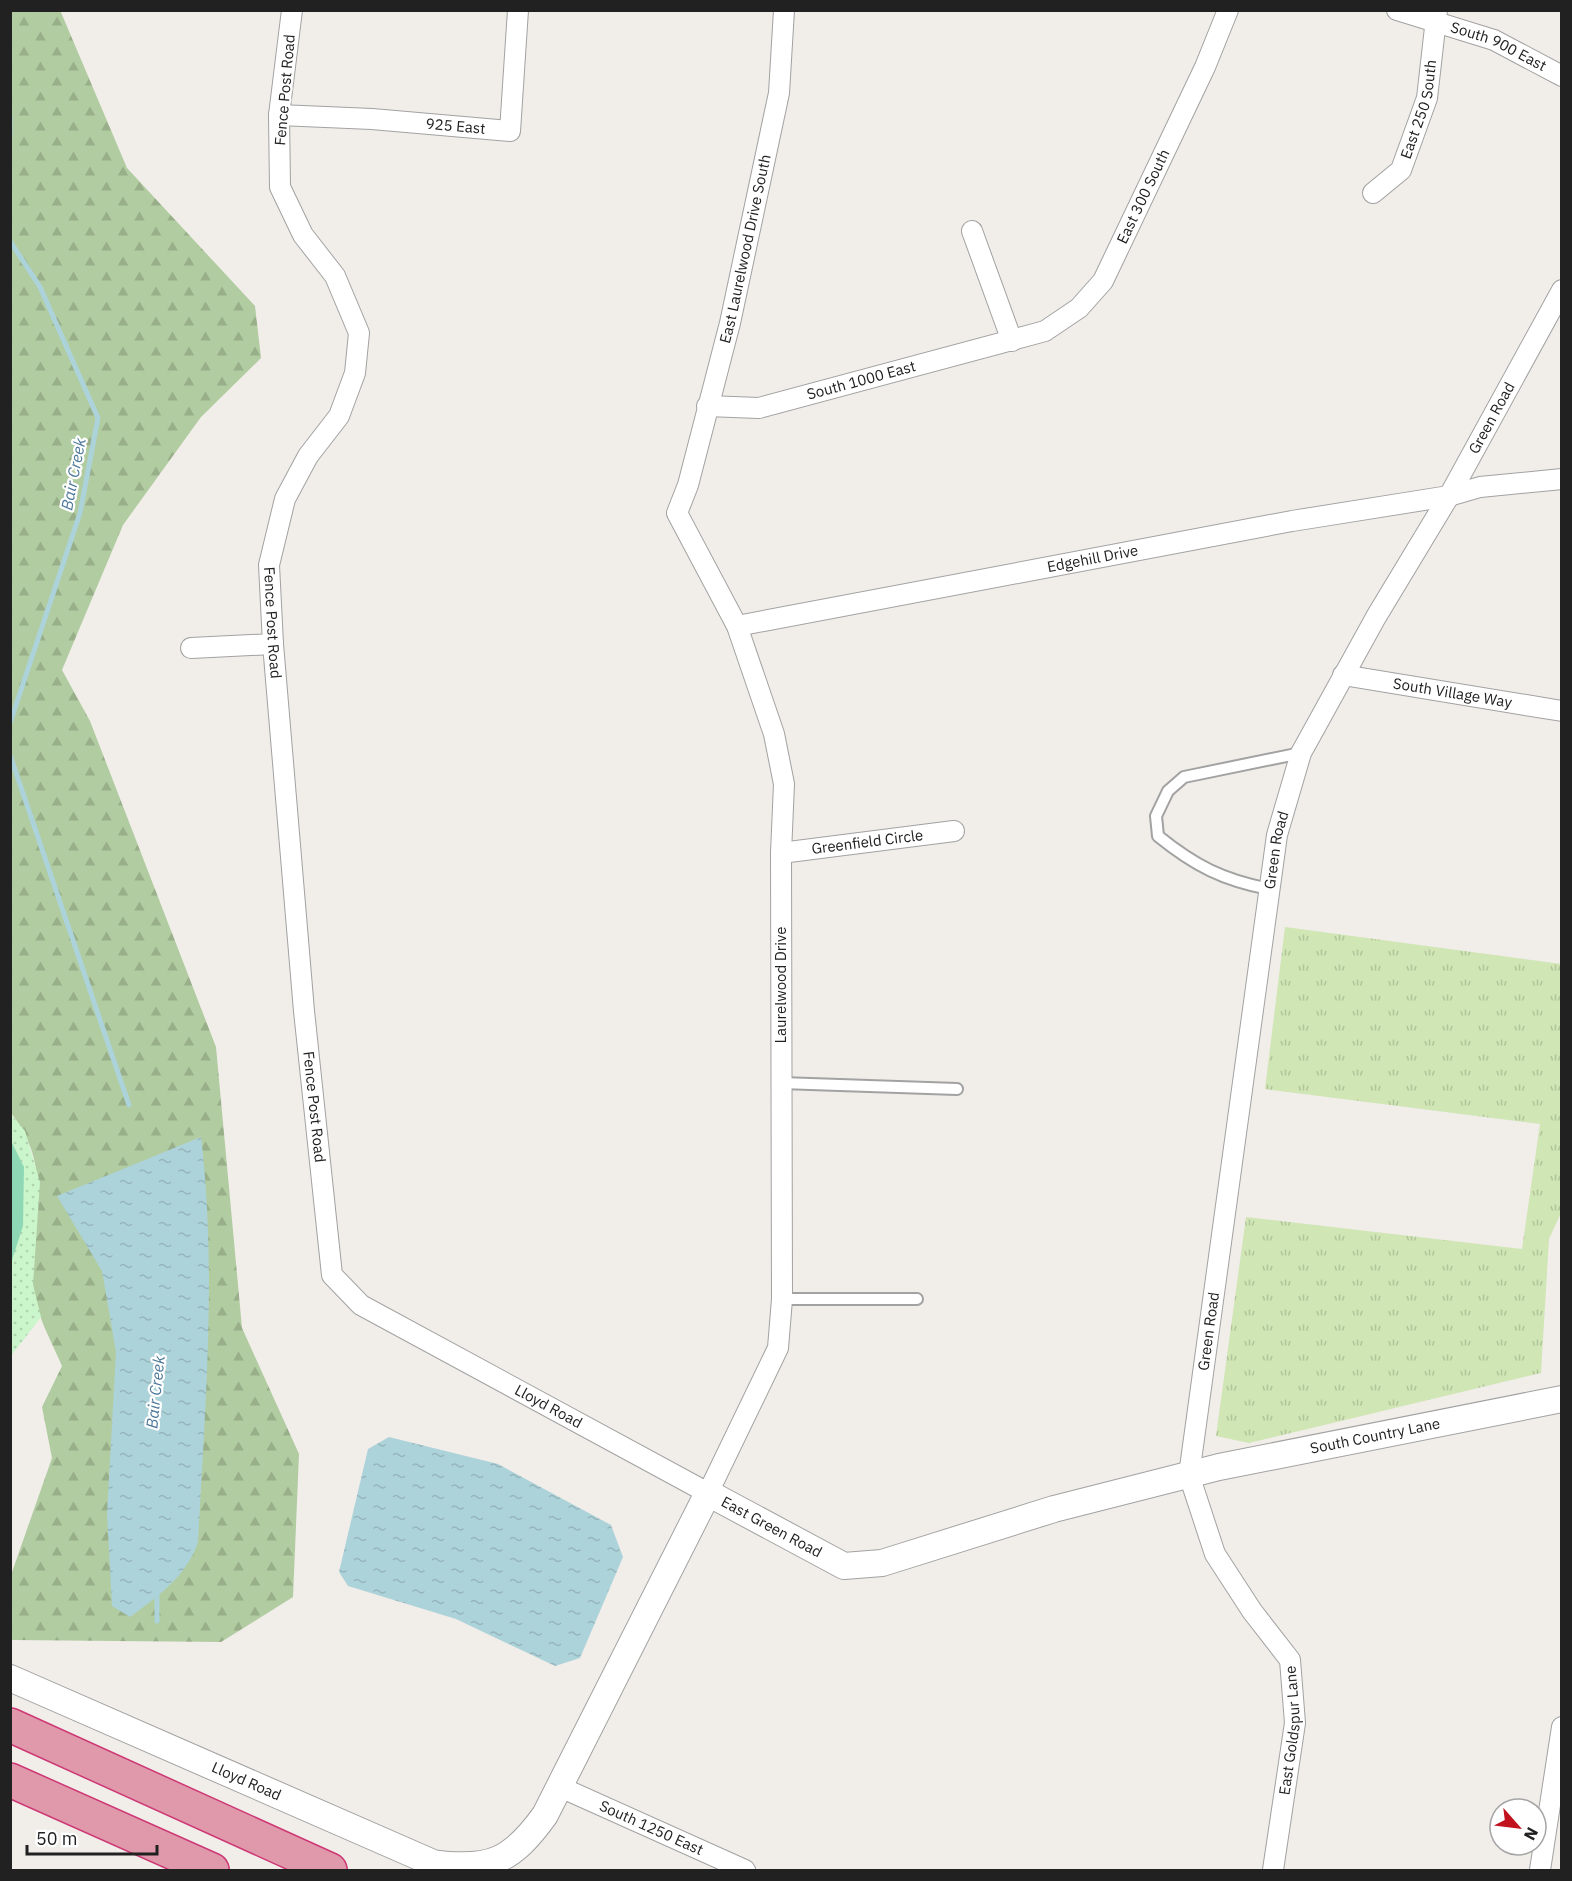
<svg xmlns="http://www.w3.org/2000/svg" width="1572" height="1881" viewBox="0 0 1572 1881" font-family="'IBM Plex Sans',sans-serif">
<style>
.grass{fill:url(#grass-tufts)}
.forest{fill:url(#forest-firs)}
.park{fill:url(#park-dots)}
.pitch{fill:#8ed8b6}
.water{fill:url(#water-ripples)}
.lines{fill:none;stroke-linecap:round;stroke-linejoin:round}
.stream{stroke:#add3da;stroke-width:5}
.service-casing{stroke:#a2a2a2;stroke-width:14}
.minor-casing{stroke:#a2a2a2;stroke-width:22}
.tertiary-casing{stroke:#a2a2a2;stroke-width:28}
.motorway-casing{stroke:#cd3875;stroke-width:36}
.service{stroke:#fff;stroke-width:10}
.minor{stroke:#fff;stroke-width:20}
.tertiary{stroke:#fff;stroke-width:26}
.motorway{stroke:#e098ab;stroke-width:33}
.labels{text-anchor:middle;stroke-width:4.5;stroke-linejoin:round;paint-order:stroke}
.street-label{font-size:15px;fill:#212121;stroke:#fff}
.water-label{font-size:16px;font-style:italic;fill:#4e799b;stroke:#fff}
</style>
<defs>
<pattern id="grass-tufts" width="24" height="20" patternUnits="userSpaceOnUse" patternTransform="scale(1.5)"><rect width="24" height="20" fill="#d0e6b4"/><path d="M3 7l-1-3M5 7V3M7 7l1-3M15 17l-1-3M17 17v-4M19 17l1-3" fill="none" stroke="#b2c59a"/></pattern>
<pattern id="forest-firs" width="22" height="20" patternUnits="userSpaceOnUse" patternTransform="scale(1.5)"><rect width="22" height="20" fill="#b1cca1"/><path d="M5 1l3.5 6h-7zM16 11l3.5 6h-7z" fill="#98af8a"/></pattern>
<pattern id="park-dots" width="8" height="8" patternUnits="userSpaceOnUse" patternTransform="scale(1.5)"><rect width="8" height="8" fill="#cbf6cb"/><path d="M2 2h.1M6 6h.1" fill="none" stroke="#aed3ae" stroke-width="1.8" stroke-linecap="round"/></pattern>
<pattern id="water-ripples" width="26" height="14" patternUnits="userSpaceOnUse" patternTransform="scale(1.5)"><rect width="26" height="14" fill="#add3da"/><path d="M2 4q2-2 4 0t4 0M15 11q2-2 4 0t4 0" fill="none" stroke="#95b5bb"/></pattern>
</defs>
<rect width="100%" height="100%" fill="#f1ede9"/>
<path class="grass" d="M1285,927l276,37v249l-12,26 -8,134 -292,70 -33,-7 30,-219 276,32 18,-125 -275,-35z"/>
<path class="forest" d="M60,10l67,158 128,138 6,52 -60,59 -78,108 -61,145 28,51 126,326 26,281 57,126 -6,143 -72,45 -210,-2v-65l41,-117 -10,-51 20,-41c-11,-26 -27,-53 -29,-82 -5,-65 24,-112 -22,-171l-1,-1102z"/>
<path class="park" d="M10,1113l15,18 15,51 -7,103 8,32 -30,39z"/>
<path class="pitch" d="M10,1139l14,28 -1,59 -12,37z"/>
<g class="water">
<path d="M201,1137c16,134 4,271 -3,405 -11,34 -41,55 -68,75l-18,-11 -5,-93 9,-161 -14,-81 -45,-75z"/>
<path d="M389,1437l109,27 113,61 12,32 -43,101 -25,8 -99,-47 -108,-33 -9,-14 29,-123z"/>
</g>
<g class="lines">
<g class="stream">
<path d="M10,115v21"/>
<path d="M10,241l30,46 58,131 -18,95 -70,210"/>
<path d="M10,755l119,350"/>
<path d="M157,1621v-29"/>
</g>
<g class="service-casing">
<g id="service">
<path d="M1269,889c-46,-9 -74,-23 -111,-53l-2,-20 12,-25 16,-14 117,-24"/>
<path d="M781,1083l176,6"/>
<path d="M782,1299h135"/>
</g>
</g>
<g class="minor-casing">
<g id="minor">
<path id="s1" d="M292,10l-13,105 1,72 23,48 32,41 24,57 -4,40 -16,43 -31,40 -23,43 -16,66 4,79 31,367 28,264 29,30 347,188 70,-145 4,-49 -1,-446 3,-69 -10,-50 -37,-108 -60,-113 11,-28 42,-162 49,-230 5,-83"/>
<path id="s2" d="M1397,10l97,30 68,36"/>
<path id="s3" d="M279,115l93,4 138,12 8,-121"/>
<path id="s4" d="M1373,193l28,-23 26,-72 10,-88"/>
<path d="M972,231l40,110"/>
<path id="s5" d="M707,406l52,2 286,-77 34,-23 24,-27 102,-214 23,-57"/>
<path id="s6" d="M737,626l555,-105 157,-25 31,-9 82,-8"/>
<path d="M191,648l82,-4"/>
<path id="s7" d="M1343,675l219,36"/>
<path id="s8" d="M781,853l173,-22"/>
<path id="s9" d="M560,1787l185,83"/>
<path id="s10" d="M1273,1870l22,-147 -5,-63 -38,-49 -37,-57 -26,-79 88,-640 24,-82 75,-136 73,-121 113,-206"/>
<path d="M1540,1870l22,-143"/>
</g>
</g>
<g class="tertiary-casing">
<g id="tertiary">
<path id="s11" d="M10,1678l423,185c57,8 79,-2 112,-48l163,-322 136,73 38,-3 172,-54 165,-42 343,-68"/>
</g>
</g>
<g class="motorway-casing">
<g id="motorway">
<path d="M10,1725l320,145"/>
<path d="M10,1780l202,90"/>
</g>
</g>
<use href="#service" class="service"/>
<use href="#minor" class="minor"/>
<use href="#tertiary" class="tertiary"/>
<use href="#motorway" class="motorway"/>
</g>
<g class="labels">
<g class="street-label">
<text dy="5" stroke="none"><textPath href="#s2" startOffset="108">South 900 East</textPath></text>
<text transform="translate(285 90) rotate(-85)" y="5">Fence Post Road</text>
<text dy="5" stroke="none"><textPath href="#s4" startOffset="100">East 250 South</textPath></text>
<text dy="5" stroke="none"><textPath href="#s3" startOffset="177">925 East</textPath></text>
<text dy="5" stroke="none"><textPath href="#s5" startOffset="519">East 300 South</textPath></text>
<text dy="5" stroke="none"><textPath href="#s1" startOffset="3039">East Laurelwood Drive South</textPath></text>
<text dy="5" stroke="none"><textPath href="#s5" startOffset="158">South 1000 East</textPath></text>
<text dy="5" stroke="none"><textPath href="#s10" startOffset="1542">Green Road</textPath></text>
<text dy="5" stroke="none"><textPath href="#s6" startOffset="362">Edgehill Drive</textPath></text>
<text dy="5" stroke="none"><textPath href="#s1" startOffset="656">Fence Post Road</textPath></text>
<text dy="5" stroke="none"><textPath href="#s7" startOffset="111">South Village Way</textPath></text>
<text dy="5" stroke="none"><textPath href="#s8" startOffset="87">Greenfield Circle</textPath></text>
<text dy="5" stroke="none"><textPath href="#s10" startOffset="1056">Green Road</textPath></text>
<text transform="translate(781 985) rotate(-90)" y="5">Laurelwood Drive</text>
<text dy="5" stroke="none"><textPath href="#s1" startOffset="1142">Fence Post Road</textPath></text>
<text dy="5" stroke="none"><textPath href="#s10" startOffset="570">Green Road</textPath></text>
<text dy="5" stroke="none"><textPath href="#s1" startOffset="1566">Lloyd Road</textPath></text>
<text dy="5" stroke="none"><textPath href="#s11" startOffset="1656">South Country Lane</textPath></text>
<text dy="5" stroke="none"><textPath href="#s11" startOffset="1026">East Green Road</textPath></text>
<text dy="5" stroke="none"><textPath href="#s10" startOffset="141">East Goldspur Lane</textPath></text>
<text dy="5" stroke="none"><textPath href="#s11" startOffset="258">Lloyd Road</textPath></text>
<text dy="5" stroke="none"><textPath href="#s9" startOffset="100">South 1250 East</textPath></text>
</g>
<g class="water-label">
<text transform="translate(73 474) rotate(-79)" y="6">Bair Creek</text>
<text transform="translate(155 1392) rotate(-84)" y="6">Bair Creek</text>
</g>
</g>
<rect width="1572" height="1881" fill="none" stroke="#212121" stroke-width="24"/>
<g transform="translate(1518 1827) rotate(118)"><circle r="28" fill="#ffffff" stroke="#a6a6a6" stroke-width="1.5"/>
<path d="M0-4.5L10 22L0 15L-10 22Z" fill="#c1121e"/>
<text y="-9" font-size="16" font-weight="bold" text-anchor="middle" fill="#212121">N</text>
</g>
<path d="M27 1845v9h130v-9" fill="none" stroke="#212121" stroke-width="3"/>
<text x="36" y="1845" font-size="18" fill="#212121" stroke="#ffffff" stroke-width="4.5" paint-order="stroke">50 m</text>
</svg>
